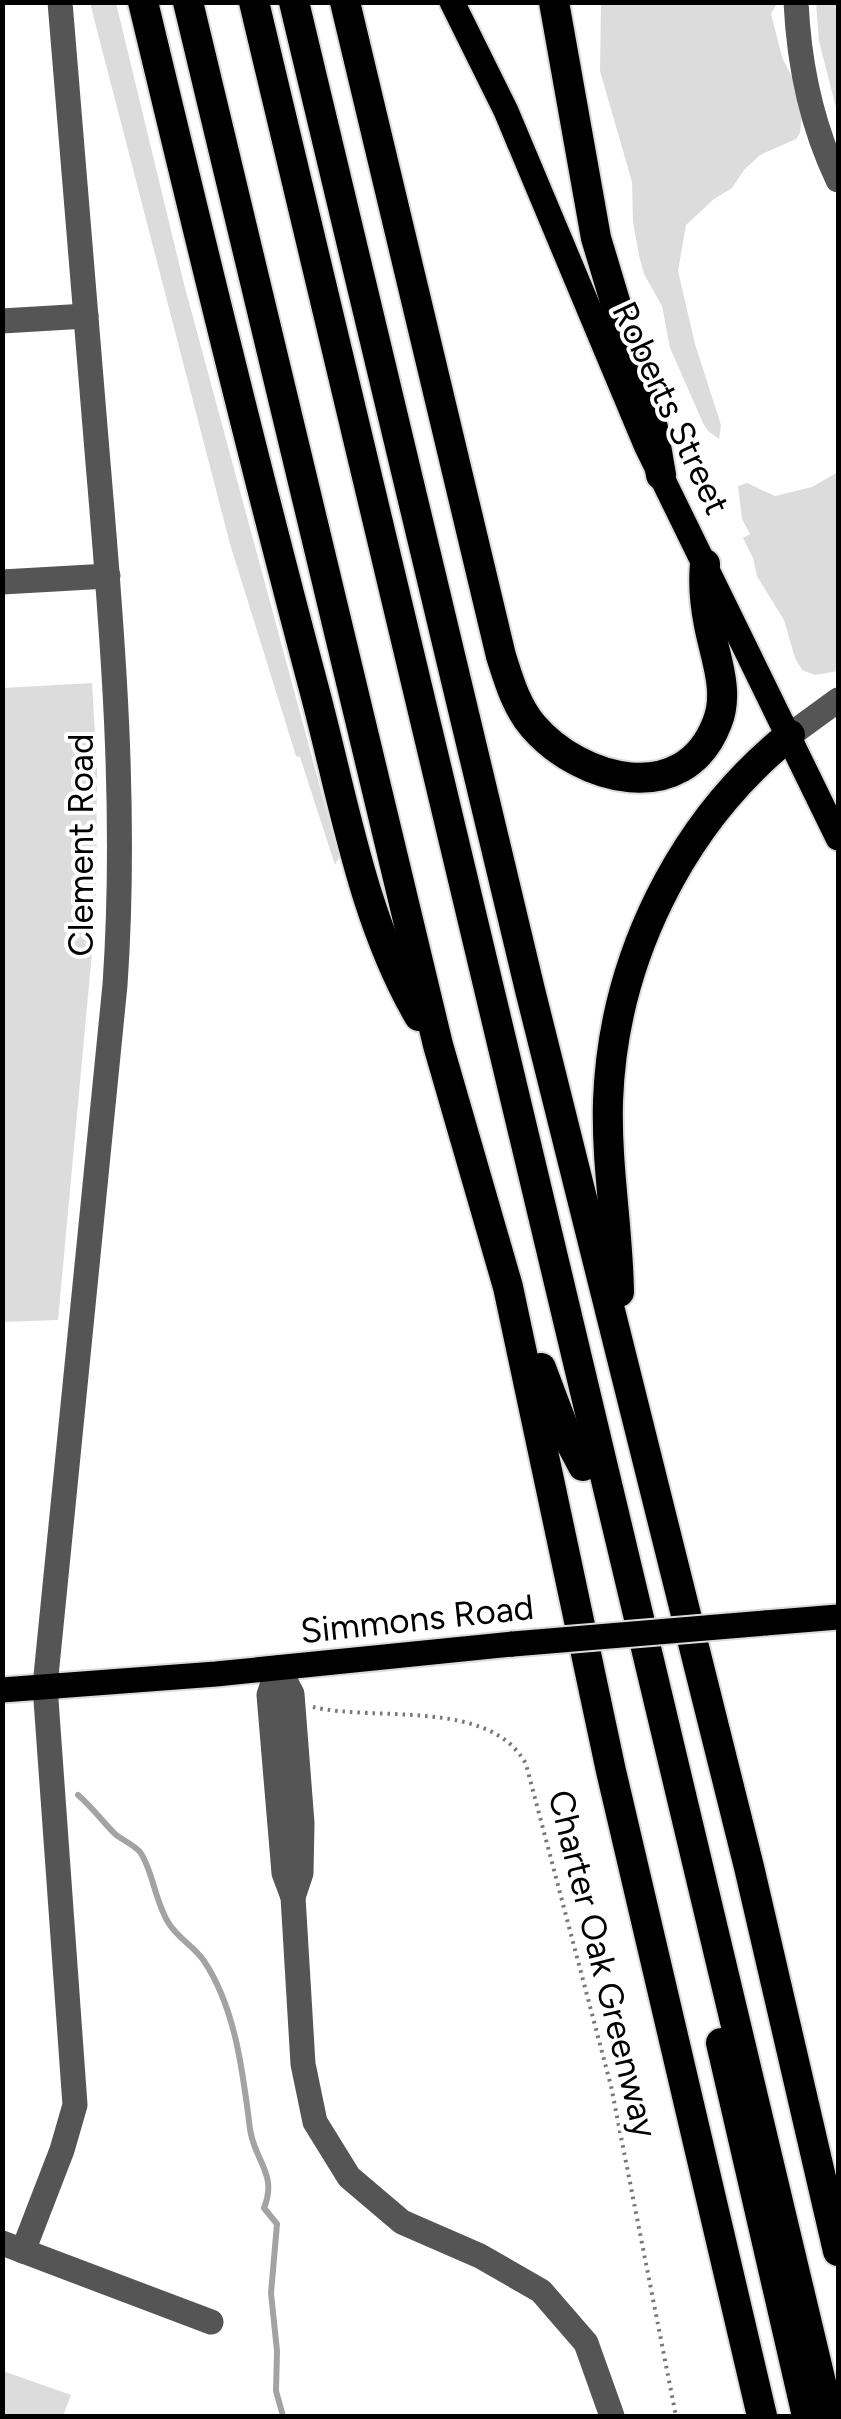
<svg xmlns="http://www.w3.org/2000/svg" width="841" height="2419" viewBox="0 0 841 2419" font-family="Figtree,sans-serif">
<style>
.green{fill:#dcdcdc}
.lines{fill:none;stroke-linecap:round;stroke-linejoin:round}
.stream{stroke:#a3a3a3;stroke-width:6}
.major-casing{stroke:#dbdbdb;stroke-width:29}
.highway-casing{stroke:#dbdbdb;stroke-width:34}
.path{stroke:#777;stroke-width:4;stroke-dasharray:2.5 5;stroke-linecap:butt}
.minor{stroke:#555;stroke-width:25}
.major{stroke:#000;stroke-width:25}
.highway{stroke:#000;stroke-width:30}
.major-bridge-casing{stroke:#dbdbdb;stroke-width:29;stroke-linecap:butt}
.major-bridge{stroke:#000;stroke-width:25}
.labels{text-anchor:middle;stroke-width:8;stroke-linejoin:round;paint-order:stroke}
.street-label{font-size:35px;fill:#000;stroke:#fff}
</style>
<rect width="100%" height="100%" fill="#fff"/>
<g class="green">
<path d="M90,3h26l68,281 155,573 -4,8 -35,-108 -4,-1 -66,-212z"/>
<path d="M601,3h176l-6,11 11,43 16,33 4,24 -2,19 -4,6 -36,16 -16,15 -12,18 -18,11 -28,26 -8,46 17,73 26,81 -2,14 -11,-8 -5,-8 -33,-75 -8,-42 -18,-32 -5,-19 -6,-33 -1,-40 -32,-111z"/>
<path d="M816,3h22v113l-19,-75z"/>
<path d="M838,472v199l-23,4 -13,-5 -7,-12 -11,-38 -27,-44 -4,-18 -10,-20 7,-4 -8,-15 -4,-33 9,-3 28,13 37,-9z"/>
<path d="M92,683l5,88 -1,138 -38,411 -55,2v-634z"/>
<path d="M3,2371l68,24 -8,21h-60z"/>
</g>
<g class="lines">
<path class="stream" d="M78,1795c14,12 24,26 37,39 7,6 18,10 25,18 12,16 15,49 28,70 9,16 26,24 36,39 32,48 39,113 46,168 4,31 28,45 14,79l13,16 -6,69 6,58 -1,40 7,25"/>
<g class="major-casing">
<g id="major">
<path d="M452,2l54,109 140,334 192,393"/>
<path d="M765,1623l73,-6"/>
<path d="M2,1690l214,-16 297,-30"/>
</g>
</g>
<g class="highway-casing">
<g id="highway">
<path d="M143,2c55,229 110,457 170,683 30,111 48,231 106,331"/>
<path d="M188,2l250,1043 70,242 103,484 151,645"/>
<path d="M254,2l575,2414"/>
<path d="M294,2l236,988 219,877 89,384"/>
<path d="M345,2l156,654c8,25 15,50 32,70 47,55 151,83 184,-3 13,-31 -2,-66 -8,-98 -4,-20 -6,-40 -4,-61"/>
<path d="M554,2l42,236 57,190 8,47"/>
<path d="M619,1292c-1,-64 -13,-127 -11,-191 5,-140 72,-278 182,-366"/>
<path d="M541,1368l25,66 17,32"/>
<path d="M721,2043l86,373"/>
</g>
</g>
<path class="path" d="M313,1707c64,15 177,-9 213,57l85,322 65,330"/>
<g class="minor">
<path d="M796,2c3,63 15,122 42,178"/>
<path d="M2,321l84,-5"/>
<path d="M2,582l106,-6"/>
<path d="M790,735l48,-35"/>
<path d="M278,1668l-9,27 15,178 9,24 10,167 12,58 34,55 53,45 78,34 61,35 45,52 26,73"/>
<path d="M278,1668l14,26 10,129 -1,50 -8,24"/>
<path d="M2,2243l209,79"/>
<path d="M23,2251l39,-101 13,-45 -30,-419 70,-701c12,-174 -2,-348 -17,-522 -13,-153 -25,-307 -38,-461"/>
</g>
<use href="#major" class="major"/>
<use href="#highway" class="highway"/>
<g class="major-bridge-casing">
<path id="major-bridge" d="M513,1644l252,-21"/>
</g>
<use href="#major-bridge" class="major-bridge"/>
</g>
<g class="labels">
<g class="street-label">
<text transform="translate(671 408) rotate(65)" y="12">Roberts Street</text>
<text transform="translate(81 845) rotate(-90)" y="12">Clement Road</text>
<text transform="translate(417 1619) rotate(-6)" y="12">Simmons Road</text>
<text transform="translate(603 1964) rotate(76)" y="12">Charter Oak Greenway</text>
</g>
</g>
<rect width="841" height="2419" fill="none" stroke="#000000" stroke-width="10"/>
</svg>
